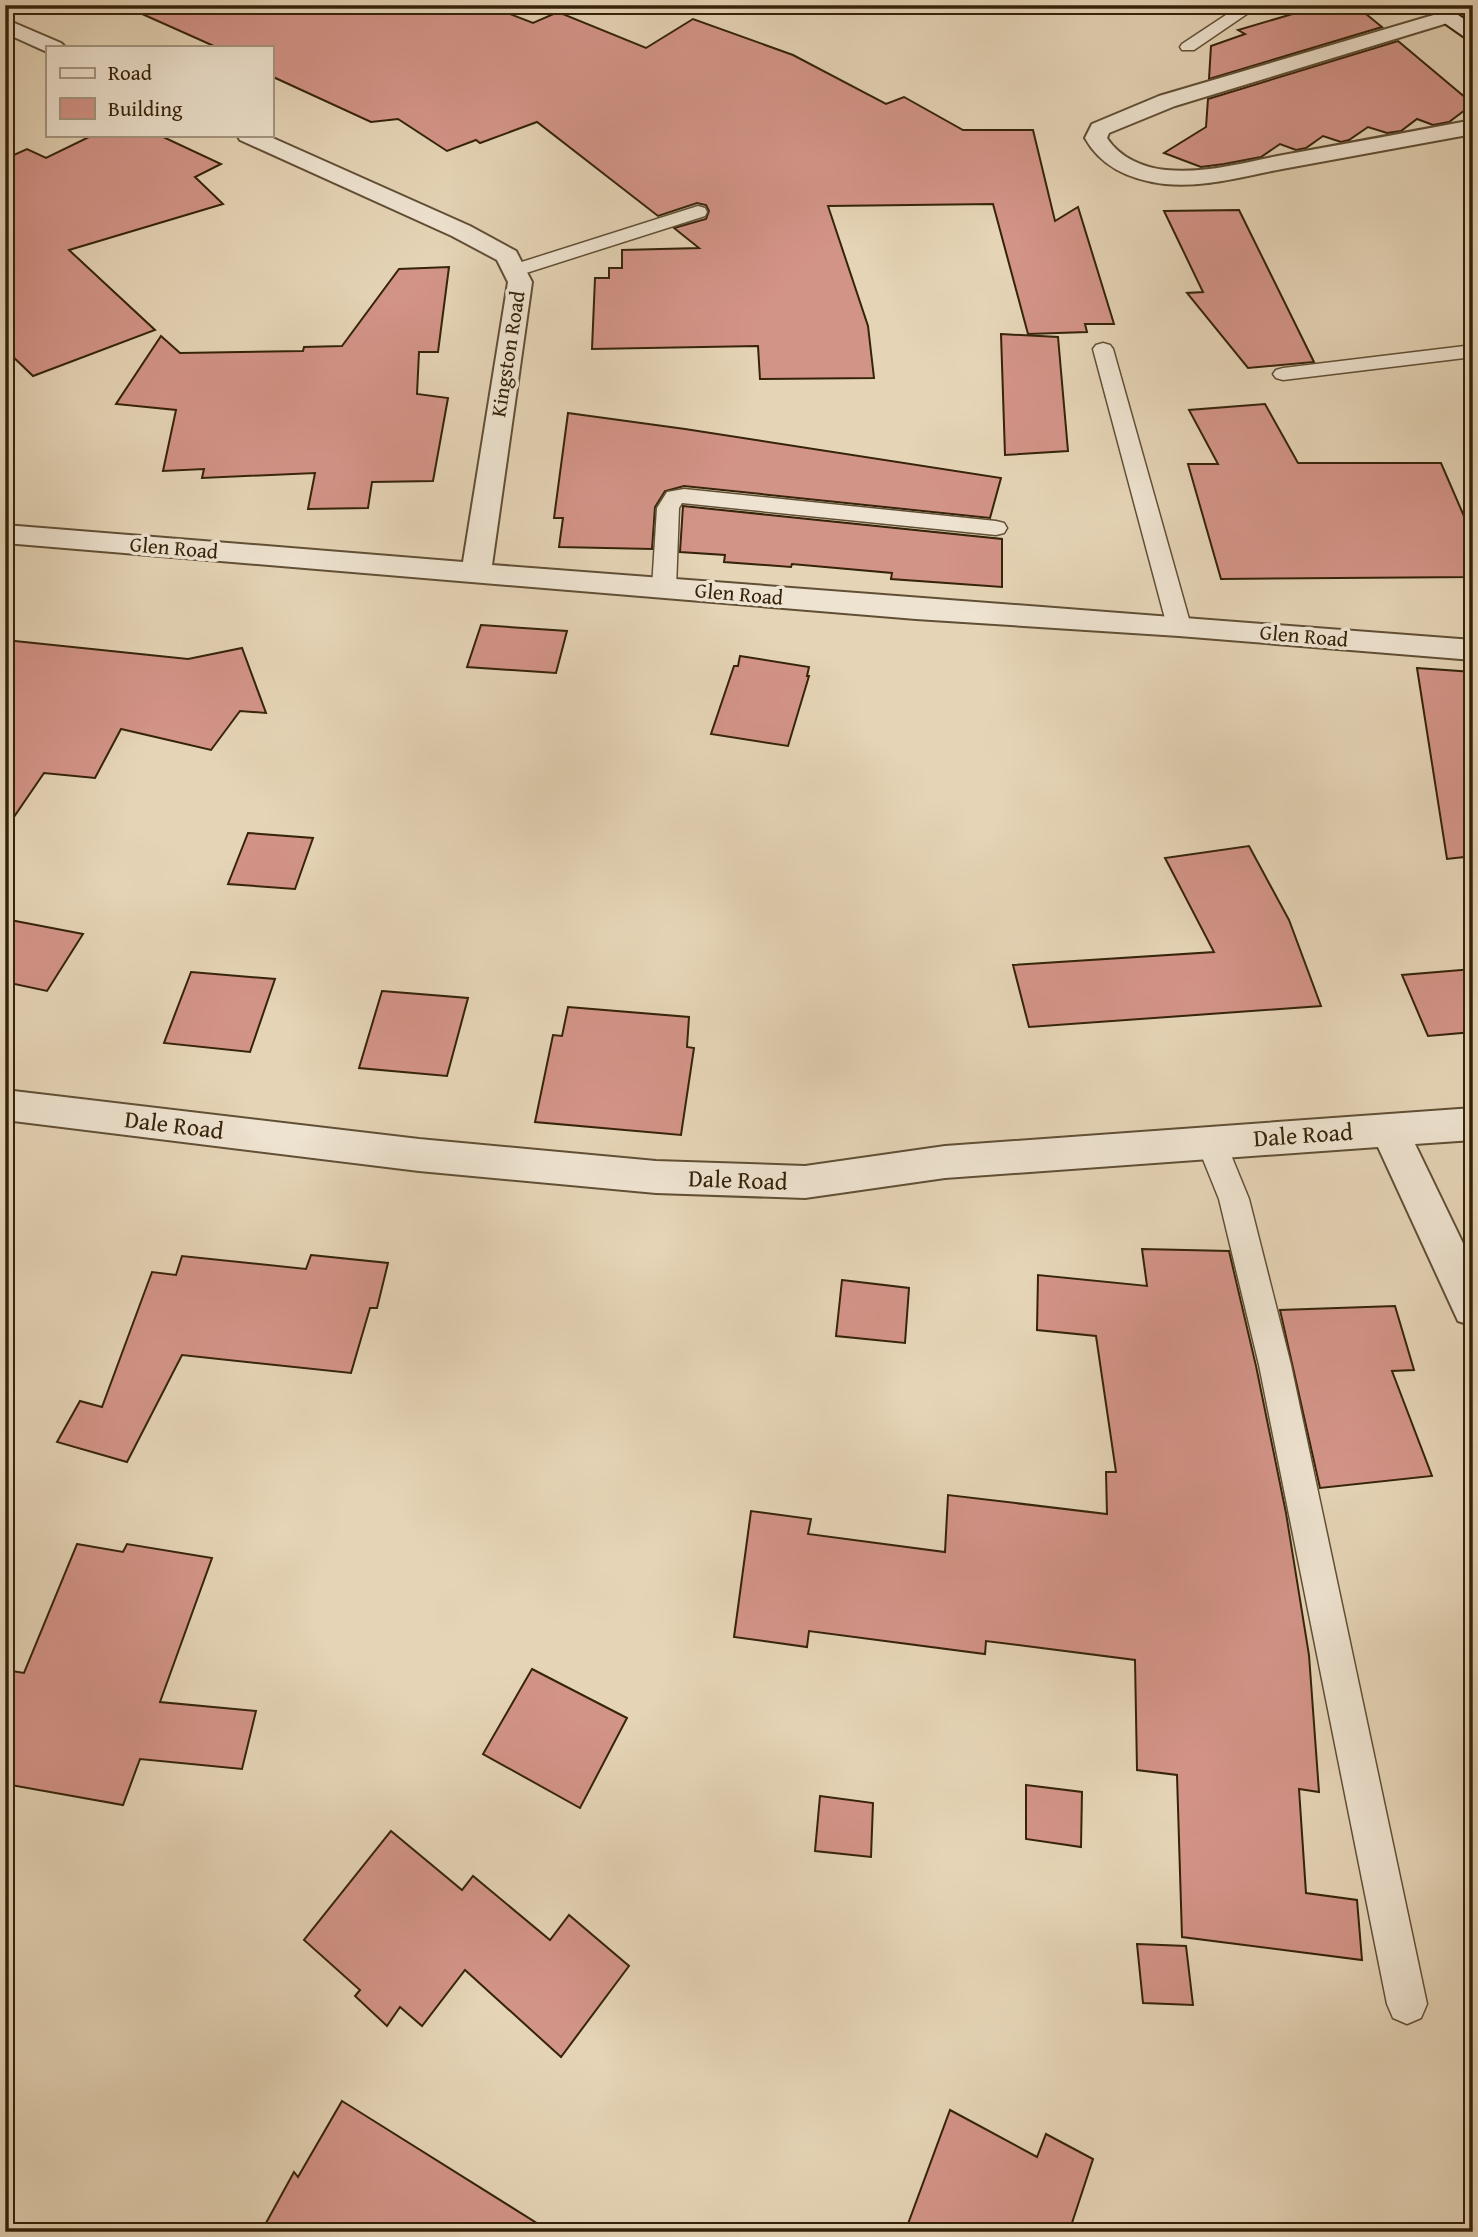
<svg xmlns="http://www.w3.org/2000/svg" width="1478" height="2237" viewBox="0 0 1478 2237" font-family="'Gentium Book Plus',serif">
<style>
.building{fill:#d39488;stroke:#35230a;stroke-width:2}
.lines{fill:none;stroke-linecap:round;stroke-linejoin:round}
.lane-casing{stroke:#614f35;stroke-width:3}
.street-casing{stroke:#614f35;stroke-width:4}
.secondary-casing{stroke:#35230a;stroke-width:4}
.lane{fill:#eee3d0;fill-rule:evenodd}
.street{fill:#eee3d0;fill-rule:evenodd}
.secondary{fill:#eee3d0;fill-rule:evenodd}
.labels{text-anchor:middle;stroke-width:7;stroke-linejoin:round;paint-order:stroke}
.far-street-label{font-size:21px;fill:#35230a;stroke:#eee3d0}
.street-label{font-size:24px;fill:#35230a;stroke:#eee3d0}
</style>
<rect width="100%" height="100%" fill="#e5d4b6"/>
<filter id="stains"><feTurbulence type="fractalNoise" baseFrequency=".00286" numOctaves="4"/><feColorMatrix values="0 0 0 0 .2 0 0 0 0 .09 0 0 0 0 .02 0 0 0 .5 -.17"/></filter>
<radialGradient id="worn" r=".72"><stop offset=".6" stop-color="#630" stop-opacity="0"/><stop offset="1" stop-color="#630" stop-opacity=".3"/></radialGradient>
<g class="building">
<path d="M122,5h365l46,18 25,-11 88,36 47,-29 100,36 93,49 18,-7 59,33h70l22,91 23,-14 36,117h-29l2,8 -59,2 -35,-130 -165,2 40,120 6,52 -114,1 -2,-33 -166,3 3,-71h14v-10h13v-18l77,-2 -25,-20 32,-9 3,-8 -3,-6 -9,-2 -39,13 -121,-94 -57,21 -4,-3 -29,11 -49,-32 -27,3 -100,-46v-29h-55z"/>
<path d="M1323,5h32l27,22 -173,52 2,-33 34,-12 -7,-4z"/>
<path d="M1398,41l75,63 -24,18 -16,3 -16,-6 -16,12 -14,2 -19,-6 -19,13 -8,2 -18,-6 -17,12 -10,2 -16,-6 -19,13 -37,7 -23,3 -37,-14 42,-26 2,-28z"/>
<path d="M93,135h66l62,29 -26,13 28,27 -154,46 86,80 -122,46 -28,-27v-190l22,-10 19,9z"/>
<path d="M1239,210l75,152 -66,6 -61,-75 16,-1 -39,-81z"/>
<path d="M449,267l-11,85h-19l-2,42 31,4 -15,83 -61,1 -4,26 -60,1 7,-36 -113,5 2,-9 -41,2 13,-61 -60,-6 45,-68 19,17 123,-2 1,-4 38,-1 57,-77z"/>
<path d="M1001,334l57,3 10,114 -63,4z"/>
<path d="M1265,404l33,59h143l32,74v40l-252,2 -33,-115h30l-29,-54z"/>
<path d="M568,413l117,16 316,49 -11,40 -306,-32 -19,5 -10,16 -3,42 -93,-2 4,-29h-9z"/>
<path d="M683,506l319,33v48l-111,-8 1,-6 -100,-9 -1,3 -67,-5 1,-7 -45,-3z"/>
<path d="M481,625l86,6 -11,42 -89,-6z"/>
<path d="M5,640l183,19 54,-11 24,65 -26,-2 -29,39 -90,-21 -26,49 -51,-5 -39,57z"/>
<path d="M740,656l69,11 -2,9h2l-21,70 -77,-12 23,-68h4z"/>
<path d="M1417,668l56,4v184l-26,3z"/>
<path d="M248,833l65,5 -18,51 -67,-5z"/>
<path d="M1249,846l40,74 32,86 -292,21 -16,-62 201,-13 -49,-94z"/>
<path d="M5,919l78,15 -36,57 -42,-9z"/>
<path d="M1473,969v63l-45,4 -26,-61z"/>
<path d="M191,972l84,7 -25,73 -86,-9z"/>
<path d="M382,991l86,7 -21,78 -88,-8z"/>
<path d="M568,1007l121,10 -2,30 7,1 -13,87 -146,-13 18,-87 9,1z"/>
<path d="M1142,1249l87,2 27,115 30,147 23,142 10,137 -20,-3 7,104 51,7 5,60 -180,-23 -5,-162 -40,-5 -2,-110 -149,-19 -1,13 -176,-23 -2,16 -73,-10 17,-126 60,8 -3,15 137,18 3,-57 159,19 -1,-42h10l-20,-136 -59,-6 1,-55 109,11z"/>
<path d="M311,1255l77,8 -11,45h-7l-19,65 -169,-18 -55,107 -70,-20 23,-41 22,6 50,-135 24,3 6,-19 124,13z"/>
<path d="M842,1280l67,8 -4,55 -69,-7z"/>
<path d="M1395,1306l19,64 -22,1 40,105 -112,12 -40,-178z"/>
<path d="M77,1544l46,8 4,-8 85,14 -52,144 96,9 -14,58 -102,-10 -17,46 -118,-21v-114l19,3z"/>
<path d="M532,1669l95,49 -47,90 -97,-54z"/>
<path d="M1026,1785l56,7 -1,55 -55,-8z"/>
<path d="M820,1796l53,7 -2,54 -56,-6z"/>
<path d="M391,1831l71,59 11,-14 77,64 19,-25 60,51 -68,91 -96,-87 -43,56 -22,-19 -13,19 -32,-30 5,-6 -56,-50z"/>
<path d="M1137,1944l49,2 7,59 -50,-2z"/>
<path d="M342,2101l32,20 177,111h-290l33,-60 4,5z"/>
<path d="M950,2110l87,47 9,-23 47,25 -24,73h-164z"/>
</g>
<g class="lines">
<g class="lane-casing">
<g id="lane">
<path d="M1241,5h19l-66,45h-12l-2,-3 2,-3z"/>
<path d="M698,206l7,2 2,4 -2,4 -182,58h-14l-3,-4 3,-4z"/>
<path d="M1103,343l7,2 3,4 78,277 -4,5 -8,3 -8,-3 -4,-5 -74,-277 3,-4z"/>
<path d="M1473,345v12l-190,23 -7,-2 -3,-4 3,-4 7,-2z"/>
<path d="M684,489l312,32 8,2 3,5 -3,5 -8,2 -314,-32 -3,5 -3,80 -4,5 -8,2 -8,-2 -4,-5 5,-80 10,-16z"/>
<path d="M1211,1130l11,3 27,66 42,166 136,639 -6,14 -14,6 -14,-6 -6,-14 -128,-639 -40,-166 -23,-57 4,-9z"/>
</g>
</g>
<g class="street-casing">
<g id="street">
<path d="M1447,11l7,2 3,4 -3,4 -279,85 -66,27 -2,5c13,20 37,30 59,32 39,4 79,-8 117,-15 63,-11 126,-23 190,-35v14c-64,12 -127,23 -191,35 -38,7 -78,19 -117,15 -34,-4 -63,-16 -80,-46l7,-14 67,-28z"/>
<path d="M5,19l56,24 4,4h-18v5l-42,-19z"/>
<path d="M237,135h29l204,91 46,25 16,31 -40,283 981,75v20l-294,-24 -263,-17 -911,-76v-18l458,37 45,-280 -11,-22 -45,-24 -212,-96z"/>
<path d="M5,1090l414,49 237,22 149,5 140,-20 528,-38v32l-58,4 58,120v62l-15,-5 -80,-174 -433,31 -140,20 -149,-5 -237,-22 -414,-51z"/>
</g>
</g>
<g class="secondary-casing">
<path id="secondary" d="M1419,5h24l30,20v15l-7,-2z"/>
</g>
<use href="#lane" class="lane"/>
<use href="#street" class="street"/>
<use href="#secondary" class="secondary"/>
</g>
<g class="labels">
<g class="far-street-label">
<text transform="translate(508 354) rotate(-81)" y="7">Kingston Road</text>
<text transform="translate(174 548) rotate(5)" y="7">Glen Road</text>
<text transform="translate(739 594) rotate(5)" y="7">Glen Road</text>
<text transform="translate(1304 636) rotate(5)" y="7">Glen Road</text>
</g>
<g class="street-label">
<text transform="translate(174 1125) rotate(7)" y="8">Dale Road</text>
<text transform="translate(1303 1135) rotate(-4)" y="8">Dale Road</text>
<text transform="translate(738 1180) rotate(2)" y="8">Dale Road</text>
</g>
</g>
<rect width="1478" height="2237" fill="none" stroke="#e5d4b6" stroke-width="28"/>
<rect x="7" y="7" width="1464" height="2223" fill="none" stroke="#35230a" stroke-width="3.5"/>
<rect x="14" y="14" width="1450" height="2209" fill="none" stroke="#35230a" stroke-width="2"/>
<rect x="46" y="46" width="228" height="91" fill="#eee3d0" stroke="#a49681" stroke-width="2"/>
<rect x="60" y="68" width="35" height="10" fill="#eee3d0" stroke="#a49681" stroke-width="2"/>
<text x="108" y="80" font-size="21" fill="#35230a">Road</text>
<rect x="60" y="98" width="35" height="21" fill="#d39488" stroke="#a49681" stroke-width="2"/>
<text x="108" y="116" font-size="21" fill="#35230a">Building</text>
<rect width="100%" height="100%" filter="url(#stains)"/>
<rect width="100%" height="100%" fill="url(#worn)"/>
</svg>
